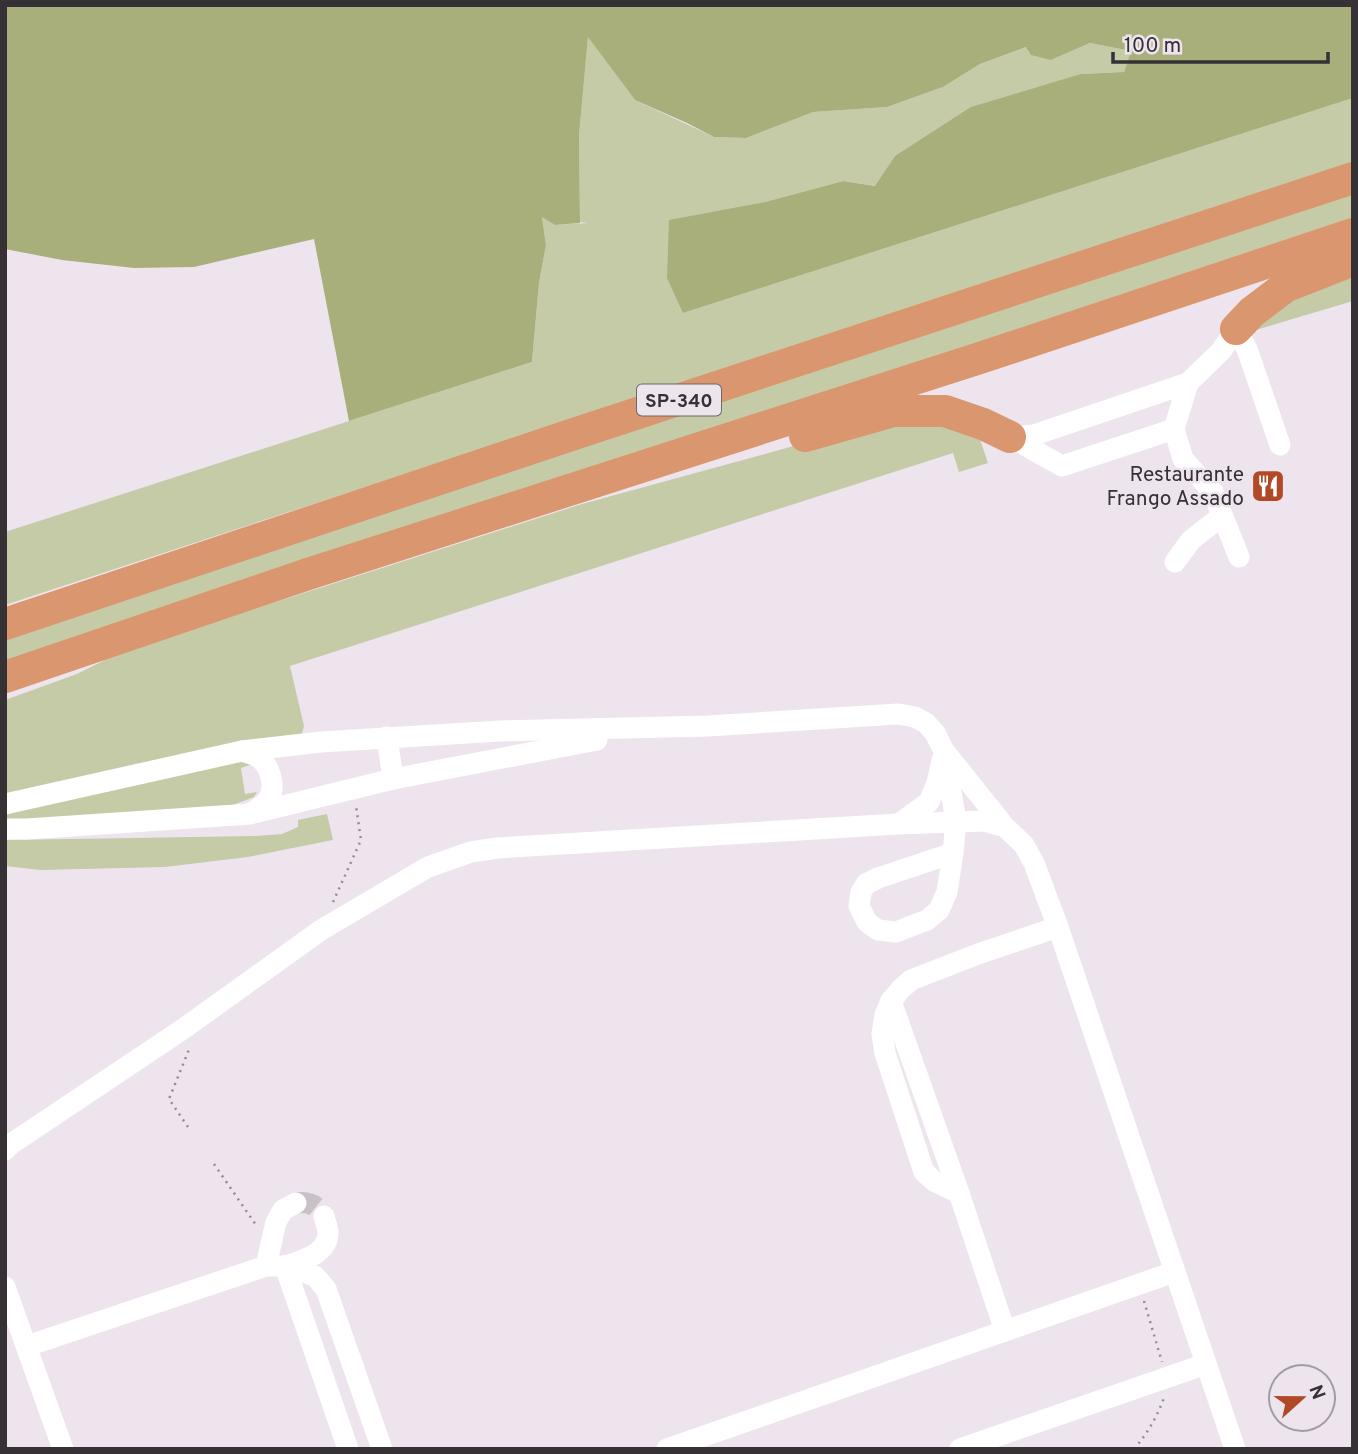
<svg xmlns="http://www.w3.org/2000/svg" width="1358" height="1454" viewBox="0 0 1358 1454" font-family="Overpass,sans-serif">
<style>
.green{fill:#c6cba7}
.forest{fill:#a8af7a}
.lines{fill:none;stroke-linecap:round;stroke-linejoin:round}
.minor-tunnel{stroke:#c9c0c8;stroke-width:21;stroke-dasharray:21 10;stroke-linecap:butt}
.path{stroke:#928b91;stroke-width:2.5;stroke-dasharray:2 5;stroke-linecap:butt}
.minor{stroke:#fff;stroke-width:21}
.highway{stroke:#da966e;stroke-width:32}
.labels{text-anchor:middle;stroke-width:5;stroke-linejoin:round;paint-order:stroke}
.shield{fill:#eee4ed;stroke:#6c676c;stroke-width:2}
.shield-label{font-size:19px;font-weight:bold;fill:#353134}
.poi-label{font-size:21px;fill:#353134;stroke:#eee4ed;text-anchor:end}
</style>
<rect width="100%" height="100%" fill="#eee4ed"/>
<g class="green">
<path d="M588,36l47,64 79,37 32,1 66,-26 75,-5 56,-20 37,-23 46,-17 25,13 39,-17 41,8 -7,21 -43,2 -186,82 -19,30 -33,-5 -78,21 -82,111 670,-215v65l-1348,442v-73l527,-170 7,-79 7,-38 -4,-29 13,9 33,-2 -8,-1 -1,-87z"/>
<path d="M1353,188v36l-1348,444v-35z"/>
<path d="M1353,270v31l-104,31 15,-21z"/>
<path d="M907,419l71,14 10,30 -29,9 -6,-19 -663,213 14,60 -3,11 -296,58v-95l72,-26 34,-17 102,-35 369,-118 292,-80z"/>
<path d="M231,761l16,1 3,3 -9,3 4,26 12,-2 -3,5 -21,8 -228,17v-8z"/>
<path d="M327,814l6,26 -85,17 -83,10 -125,3 -35,-4v-26l251,-4 26,-2 16,-7v-7z"/>
</g>
<path class="forest" d="M5,5h1348v93l-670,215 -16,-35 2,-58 96,-18 78,-21 32,5 20,-30 76,-49 110,-33 43,-2 7,-21 -41,-8 -39,17 -20,-5 -5,-8 -46,17 -37,23 -56,20 -74,5 -67,26 -32,-1 -27,-14 -52,-23 -47,-63 -9,98 1,88 -25,2 -13,-8 4,28 -7,38 -7,79 -183,59 -35,-182 -120,28 -60,1 -72,-8 -57,-11z"/>
<g class="lines">
<path class="minor-tunnel" d="M296,1203c14,-2 20,2 28,13"/>
<g class="path">
<path d="M333,902l28,-62 -5,-34"/>
<path d="M188,1127l-19,-28 21,-52"/>
<path d="M214,1164l42,61"/>
<path d="M1144,1301l18,61"/>
<path d="M1134,1449c14,-16 24,-34 31,-54"/>
</g>
<g class="minor">
<path d="M1188,383l-14,46 9,30 30,33 26,65"/>
<path d="M1010,437l24,-2 154,-52 33,-32 15,-22 11,20 33,96"/>
<path d="M1010,437l52,29 112,-37"/>
<path d="M1175,562l16,-22 31,-24"/>
<path d="M387,737l6,42"/>
<path d="M242,751c5,2 12,3 16,6 12,8 18,29 11,41 -4,7 -11,11 -18,15"/>
<path d="M945,752l60,75"/>
<path d="M5,804l237,-53 79,-9 179,-11 208,-5 190,-12 17,3 11,6 9,10 9,18 12,70 -3,32 -6,39 -8,18 -12,10 -31,12 -18,-2 -11,-8 -8,-16 2,-14 5,-8 12,-6 75,-25"/>
<path d="M900,823l29,-21 8,-19 5,-23"/>
<path d="M5,829h22l223,-15 143,-35 204,-39"/>
<path d="M891,1001l68,192 46,138"/>
<path d="M5,1150l6,-6 172,-115 138,-99 107,-63 43,-15 26,-4 401,-24 86,-3 21,6 19,18 10,18 24,64 177,522"/>
<path d="M959,1193l-25,-12 -10,-9 -39,-119 -3,-19 3,-19 6,-14 10,-12 10,-9 67,-26 80,-27"/>
<path d="M266,1266l10,-44 7,-12 13,-7"/>
<path d="M285,1266l63,183"/>
<path d="M285,1266c16,-5 43,-12 43,-33 0,-5 -3,-12 -4,-17"/>
<path d="M5,1287l58,162"/>
<path d="M27,1346l239,-80h19l30,10 11,13 56,160"/>
<path d="M667,1449l507,-177"/>
<path d="M960,1449l246,-85"/>
</g>
<g class="highway">
<path d="M1236,329l16,-17 33,-25 68,-27"/>
<path d="M805,436l88,-25h52l38,13 27,13"/>
<path d="M5,624l566,-189 782,-257"/>
<path d="M5,677l303,-103 675,-217 370,-123"/>
</g>
</g>
<defs>
<g id="restaurant-square" transform="scale(1.75)"><rect x="-9" y="-9" width="18" height="18" rx="4" fill="#b14927" stroke="#eee4ed"/><path d="M-5-6h1v4h1v-4h1v4h1v-4h1v5L-1.5 .5V6h-2V.5L-5-1ZM5-6V6H3V1.5H1.5Q1.5-4 5-6Z" fill="#fff"/></g>
</defs>
<g fill-rule="evenodd">
<use href="#restaurant-square" x="1268" y="486"/>
</g>
<g class="labels">
<rect class="shield" x="637" y="384.5" width="84" height="31" rx="5"/>
<g class="shield-label">
<text x="679" y="407">SP-340</text>
</g>
<g class="poi-label">
<text x="1244" y="481">Restaurante<tspan x="1244" dy="24">Frango Assado</tspan></text>
</g>
</g>
<rect width="1358" height="1454" fill="none" stroke="#353134" stroke-width="14"/>
<g transform="translate(1302 1398) rotate(69)"><circle r="33" fill="#eee4ed" stroke="#a49ca3" stroke-width="2"/>
<path d="M0-5L12 26L0 18L-12 26Z" fill="#b14927"/>
<text y="-10" font-size="19" font-weight="bold" text-anchor="middle" fill="#353134">N</text>
</g>
<path d="M1113 52v10h215v-10" fill="none" stroke="#353134" stroke-width="3.5"/>
<text x="1124" y="52" font-size="21" fill="#353134" stroke="#eee4ed" stroke-width="5" paint-order="stroke">100 m</text>
</svg>
